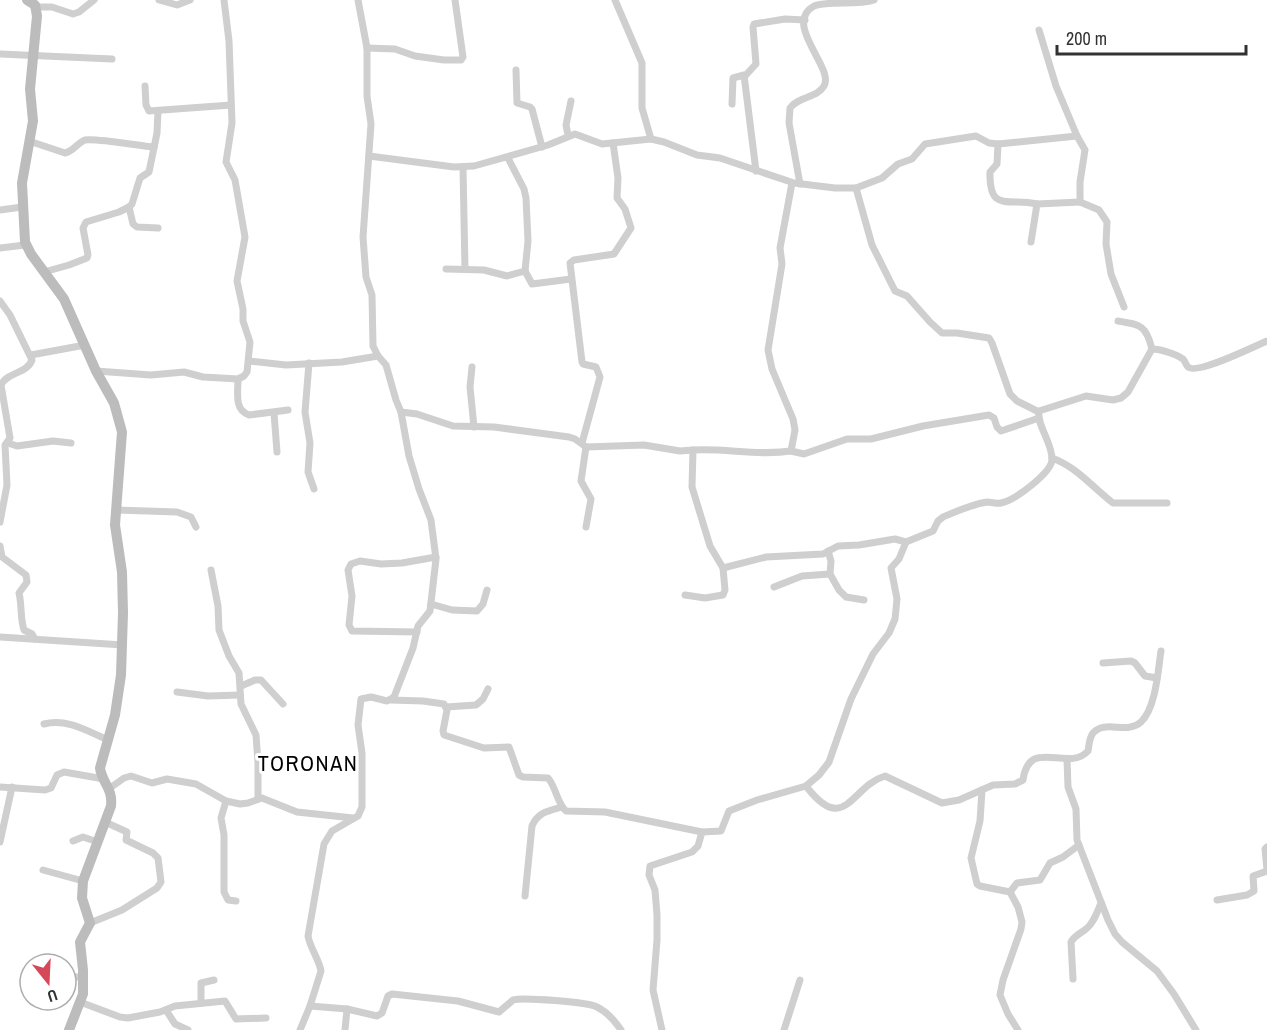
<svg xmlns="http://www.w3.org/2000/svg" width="1267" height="1030" viewBox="0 0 1267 1030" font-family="'Archivo Narrow',sans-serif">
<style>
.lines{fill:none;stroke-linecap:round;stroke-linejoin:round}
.street{stroke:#cfcfcf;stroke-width:7}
.secondary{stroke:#bcbcbc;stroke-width:10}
.labels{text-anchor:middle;stroke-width:6;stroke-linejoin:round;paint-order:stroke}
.quarter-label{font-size:22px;letter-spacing:1.5px;fill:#000;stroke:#fff}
</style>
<rect width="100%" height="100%" fill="#fff"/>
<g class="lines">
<g class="street">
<path d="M159,0l18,5 13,-5"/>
<path d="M615,0l27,63v45l9,31"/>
<path d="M36,7h16l21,7 6,-2 15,-12"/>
<path d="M367,48l28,1 20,7 29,4h17l2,-3 -8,-57"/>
<path d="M0,54l112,5"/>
<path d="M516,70l1,33 13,4 2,2 10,38"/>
<path d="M745,76l11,-12 -3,-37 1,-3 31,-5 20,1"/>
<path d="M145,86l1,19 3,6 82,-6"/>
<path d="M732,104l1,-26 11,-3 12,96"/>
<path d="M568,135l-2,-10 5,-24"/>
<path d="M29,141l36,12c9,-2 12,-10 20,-13 12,-2 55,6 69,7"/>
<path d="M998,144l-1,20 -7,8c-1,42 19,25 47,32"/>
<path d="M369,156l85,11 20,-1 74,-21 27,-11 27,10 49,-5 13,3 33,13 23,3 74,25 41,5h21l16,57 23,46 12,5 23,26 12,11h15l32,5 3,5 18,51 7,7 22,11"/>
<path d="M463,167l2,102"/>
<path d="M792,183l-12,65 2,16 -14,86 4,19 21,50 2,11 -4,21c-33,5 -65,-3 -98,-1l-1,37 18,59 13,22 43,-11 57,-3 15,-8 21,-1 36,-6 11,3"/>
<path d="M800,184l-11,-61 1,-15c9,-12 27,-10 34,-22 11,-18 -42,-62 -10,-80 16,-6 42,0 60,-6"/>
<path d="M856,188l26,-10 16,-14 14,-5 13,-15 51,-8 13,7 9,1 79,-8"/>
<path d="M1080,202l19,8 8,12 -1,22 5,30 13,33"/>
<path d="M129,207l4,17 4,3 21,1"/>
<path d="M0,210l22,-3"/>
<path d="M1031,242l6,-38 43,-2v-20l5,-32 -8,-14 -21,-50 -17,-56"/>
<path d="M0,248l25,-3"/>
<path d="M446,269l38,1 23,6 18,-5 3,-30 -2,-43 -2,-9 -16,-31"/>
<path d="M525,271l7,13 39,-5"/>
<path d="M44,272l25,-7 18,-7 1,-3 -5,-27 3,-6 33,-10 10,-5 3,-3 8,-26 9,-6 8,-39 1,-22"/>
<path d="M0,301l10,14 22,45c-5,14 -25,12 -31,25l9,53 -5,7 2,40 -7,37"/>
<path d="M1118,321c23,4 28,4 34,28"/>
<path d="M31,355l54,-10"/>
<path d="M249,361l37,4 56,-3 36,-6"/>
<path d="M309,363l-4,49 5,31 -2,29 6,17"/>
<path d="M472,367l-2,20 4,40"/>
<path d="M96,371l55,4 33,-3 19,5 35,2 6,-3 3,-4 3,-30 -7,-21v-12l-6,-28 8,-44 -10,-57 -9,-18 6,-39 -3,-82 -5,-41"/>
<path d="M238,379c0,14 -4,31 11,36l39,-5"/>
<path d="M401,412l16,2 36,12 41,1 75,10 6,2 11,8 58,-2 36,6 13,-1"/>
<path d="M274,413l3,39"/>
<path d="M8,443l9,3 36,-5 18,2"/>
<path d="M582,443l18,-66 -4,-10 -13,-3 -1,-2 -12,-99 4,-3 40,-6 17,-26 -6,-19 -8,-11 1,-20 -5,-35"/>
<path d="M586,447l-5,34 10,18 -5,28"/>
<path d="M791,451l13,3 43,-15h24l52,-13 66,-11 5,3 3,9 4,4 38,-13"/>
<path d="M1052,458c25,9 40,29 61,45h54"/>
<path d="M116,510l61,2 14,5 5,10"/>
<path d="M0,546l2,11 24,18 1,7 -8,11c3,12 1,25 5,37l8,4 3,5"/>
<path d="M828,551l3,10 -1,13 9,16 7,7 18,3"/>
<path d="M211,570l7,36 1,24 10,26 10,17 2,31 15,31 2,28v35"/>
<path d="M774,587l28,-11 28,-2"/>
<path d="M685,595l20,3 18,-3 2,-5 -2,-22"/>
<path d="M431,604l21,6 25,1 6,-7 4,-14"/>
<path d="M417,632l-65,-1 -3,-6 3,-29 -4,-26 3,-6 9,-3 21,3 21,-1 34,-6"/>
<path d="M0,637l123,8"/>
<path d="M1103,663l28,-2 4,2 10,13 12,2"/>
<path d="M241,686l14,-6h6l22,24"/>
<path d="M177,692l31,4 32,-1"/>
<path d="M391,700l32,1 21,3 3,6 -4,21 1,4 40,13 25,-1 10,28 4,2 25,1c8,9 9,25 18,33l39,1 97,20"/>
<path d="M446,707l30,-2 7,-6 5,-10"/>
<path d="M44,724c23,-6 43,7 64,16"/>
<path d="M1067,759l1,28 8,22 1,31 31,80 7,14 7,8 35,29 17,23 22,36"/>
<path d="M806,786c39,51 45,0 79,-10l57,27 17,-3 34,-15 22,-1 8,-4c6,-44 45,-7 65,-29 1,-5 1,-13 5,-18 12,-14 34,2 48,-11 15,-14 17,-52 20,-71"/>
<path d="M0,787l45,3 6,-2 6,-13 7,-3 40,7"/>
<path d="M110,788l14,-10 7,-2 21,7 15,-4 29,5 30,17 14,3 8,-1 14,-5 35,14 56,6"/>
<path d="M982,790l-2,31 -9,37 6,26 3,2 30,6 8,15 4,15 -1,7 -18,51 -3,15 8,19 10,16"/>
<path d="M226,801l-5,17 3,17v57l4,8 8,1"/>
<path d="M73,841l10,-4 15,5"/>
<path d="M0,842l12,-55"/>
<path d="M1267,847l-2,2 2,21"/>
<path d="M43,870l40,11"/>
<path d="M1010,892l7,-9 23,-3 10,-17 13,-6 16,-12"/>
<path d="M525,896l7,-70c6,-14 16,-15 30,-19"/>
<path d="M1217,900l30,-5 7,-4 -1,-15 14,-5"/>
<path d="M90,923l32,-13 35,-22 4,-6 -3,-24 -5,-5 -27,-13 1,-8 -22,-10"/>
<path d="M66,977h17"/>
<path d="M1073,979l-2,-37c4,-7 9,-8 15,-13 8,-6 11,-17 15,-26"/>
<path d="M44,1000v4"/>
<path d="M80,1002l40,15 8,1 32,-6 15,-6 50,-5 11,18 30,-1"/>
<path d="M201,1003v-20l13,-3"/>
<path d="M310,1006l37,3 30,7 5,-3 6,-17 4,-2 66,7 41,11 14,-12c9,-3 76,2 84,7 10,5 18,14 24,23"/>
<path d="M166,1010l9,14 13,6"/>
<path d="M300,1030l10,-24 11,-35c-2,-12 -11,-23 -13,-35l16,-92 8,-13 26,-15 4,-9v-54l-4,-28 3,-26 10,-2 16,4 7,-4 19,-49 5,-22 12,-15 6,-52 -5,-39 -12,-31 -10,-33 -8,-44 -5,-12 -10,-35 -8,-9 -5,-10 -1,-51 -6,-18 -3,-40 8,-113 -4,-28v-48l-9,-48"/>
<path d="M345,1030l2,-21"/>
<path d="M662,1030l-9,-40 4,-50v-25l-2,-25 -6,-15 1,-9 42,-14 6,-6 4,-14 19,-1 8,-20 28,-11 49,-14 13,-11 10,-13 22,-63 22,-45 16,-21 6,-14 2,-20 -6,-31 8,-9 7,-17 27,-11 5,-10 5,-4c14,-6 30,-13 44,-15 5,0 10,2 14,1 13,-2 50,-30 51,-43 1,-16 -16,-36 -13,-49l47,-15 27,4 8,-2 7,-6 24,-43c8,0 24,5 31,10 2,2 3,6 5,8 9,8 67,-21 79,-26"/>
<path d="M784,1030l16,-50"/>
</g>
<path class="secondary" d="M27,0l8,5 2,11 -7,73 3,32 -11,62 3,59 6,12 33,45 32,72 18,32 8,29 -7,93 7,47 1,41 -2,62 -6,40 -15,53c2,15 13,20 11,38l-28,75 -1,17 8,25 -10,19 3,28v24l-14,36"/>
</g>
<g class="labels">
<g class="quarter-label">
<text x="308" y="771">TORONAN</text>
</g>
</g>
<g transform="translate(48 982) rotate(162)"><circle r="28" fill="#ffffff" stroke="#adadad" stroke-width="1.5"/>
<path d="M0-4.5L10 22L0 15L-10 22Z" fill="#d54857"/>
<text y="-9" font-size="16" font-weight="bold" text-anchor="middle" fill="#323232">U</text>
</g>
<path d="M1057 45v9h189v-9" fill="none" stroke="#323232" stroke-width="3"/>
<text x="1066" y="45" font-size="18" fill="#323232" stroke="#ffffff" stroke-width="4.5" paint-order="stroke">200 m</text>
</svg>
